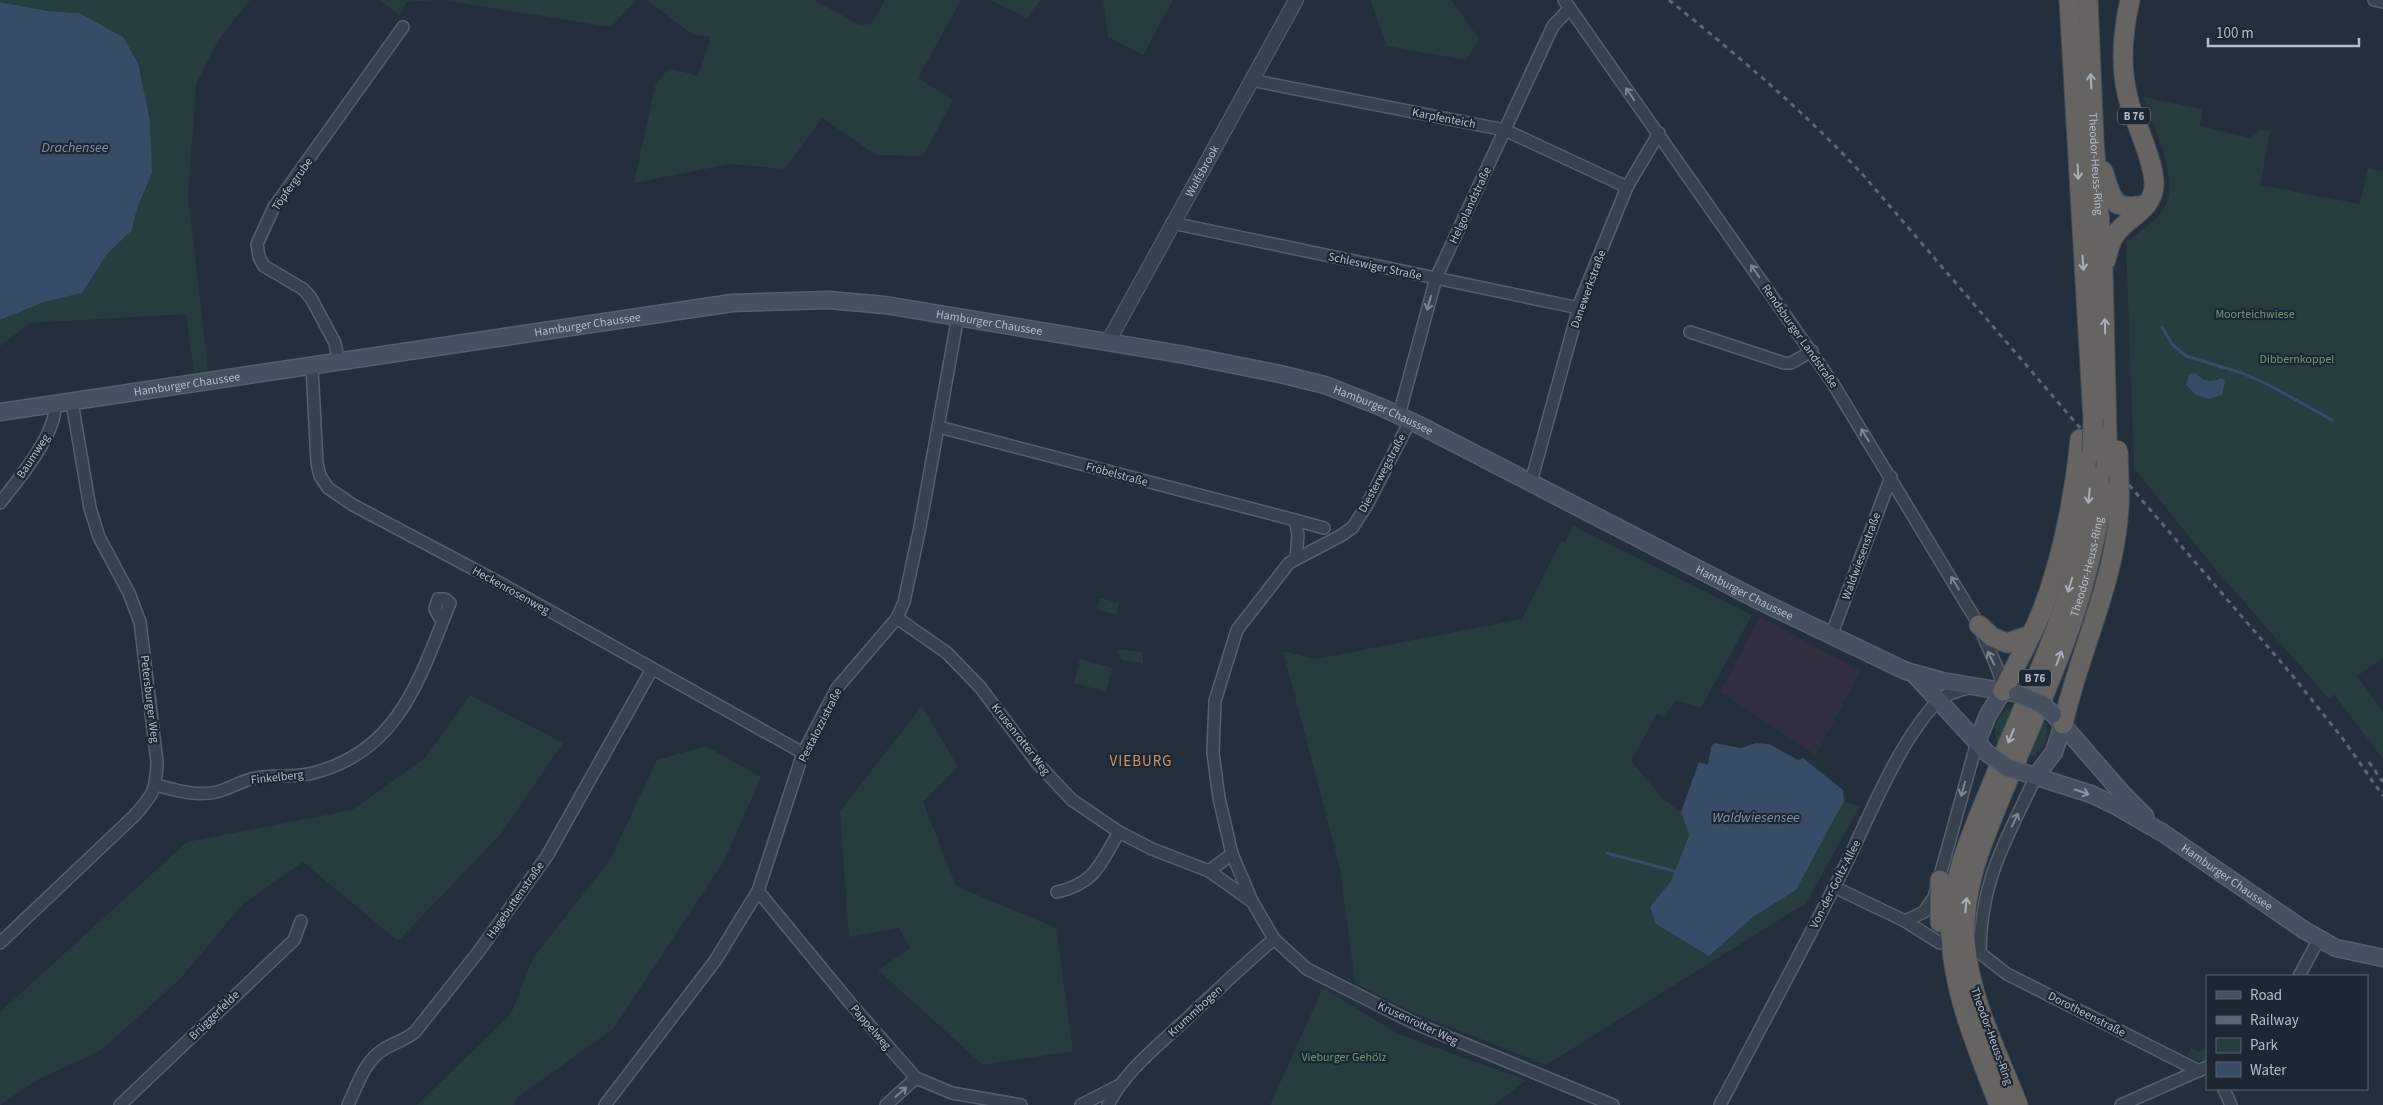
<svg xmlns="http://www.w3.org/2000/svg" width="2383" height="1105" viewBox="0 0 2383 1105" font-family="'Source Sans 3',sans-serif">
<style>
.medical{fill:#32303f}
.green{fill:#263c3f}
.water{fill:#394c67}
.lines{fill:none;stroke-linecap:round;stroke-linejoin:round}
.stream{stroke:#394c67;stroke-width:3}
.minor-casing{stroke:#565f6c;stroke-width:14}
.tertiary-casing{stroke:#565f6c;stroke-width:16}
.secondary-casing{stroke:#565f6c;stroke-width:19}
.trunk-casing{stroke:#434c59;stroke-width:21}
.minor{stroke:#38414e;stroke-width:11}
.tertiary{stroke:#38414e;stroke-width:14}
.secondary{stroke:#465061;stroke-width:16}
.trunk{stroke:#656462;stroke-width:19}
.rail{stroke:#5a6575;stroke-width:3;stroke-dasharray:5 5;stroke-linecap:butt}
.secondary-bridge-casing{stroke:#565f6c;stroke-width:19;stroke-linecap:butt}
.trunk-bridge-casing{stroke:#434c59;stroke-width:21;stroke-linecap:butt}
.secondary-bridge{stroke:#465061;stroke-width:16}
.trunk-bridge{stroke:#656462;stroke-width:19}
.oneway{stroke:#a8afba}
.oneway2{stroke:#7c8592}
.oneway3{stroke:#8e96a5}
.labels{text-anchor:middle;stroke-width:4.5;stroke-linejoin:round;paint-order:stroke}
.shield{fill:#1d2633;stroke:#878f9c;stroke-width:1}
.shield-label{font-size:11px;font-weight:bold;fill:#b4bcc9}
.street-label{font-size:12px;fill:#b4bcc9;stroke:#1d2633}
.park-label{font-size:12px;fill:#6b9a76;stroke:#1d2633}
.water-label{font-size:14px;font-style:italic;fill:#7c92b1;stroke:#1d2633}
.quarter-label{font-size:15px;letter-spacing:1px;fill:#d59563;stroke:#1d2633}
</style>
<rect width="100%" height="100%" fill="#242f3e"/>
<path class="medical" d="M1760,617l100,54 -44,84 -96,-63z"/>
<g class="green">
<path d="M0,0h250l-31,39 -23,45 -8,113 20,173 -14,2 -8,-58 -156,9 -30,23v-26l44,-18 38,-9 25,-39 25,-24 5,-21 15,-36 -73,-160 -30,-2 -49,-9z"/>
<path d="M380,0h59l-33,2 -6,14z"/>
<path d="M442,0h194l-25,27z"/>
<path d="M647,0h167l46,25 11,-1 14,-24h76l-43,78 35,22 -30,56 -47,-1 -54,-37 -37,51 -55,-5 -96,19 21,-97 14,-18 29,8 13,-39 -19,-3z"/>
<path d="M990,0h50l-13,18z"/>
<path d="M1103,0h70l-30,55 -35,-18z"/>
<path d="M1372,0h79l28,39 -13,21 -79,-14 -16,-44z"/>
<path d="M2143,97l59,12 -2,17 50,12 11,-8 9,1 -10,54 100,19 8,-36 15,3v487l-26,18 26,36v47l-49,-65 -5,5 -117,-134 -78,-97 -8,-225c13,-11 30,-21 39,-36 15,-27 -12,-83 -22,-110z"/>
<path d="M1573,526l179,89 -51,93 -24,-8 -15,17 -5,-3 -26,47 32,38 18,13 8,23 -18,46 -21,26 59,49 44,-39 43,-27 48,-89 16,5 -54,97 -260,162 -136,-54 -55,-28 -15,-115 -57,-217 33,8 206,-40 39,-78 4,1z"/>
<path d="M1100,598l19,5 -3,12 -17,-5 -2,-2z"/>
<path d="M1116,649l27,3v12l-21,-4z"/>
<path d="M1080,659l32,9 -6,24 -32,-9z"/>
<path d="M470,695l93,48 -63,92 -102,106 -95,-79 -60,42 -63,75 -80,72 -65,30 -35,24v-93l187,-170 165,-32 73,-52z"/>
<path d="M922,706l36,61 -35,35 33,84 100,42 17,123 -90,14 -105,-95 32,-22 -11,-20 -50,9 -9,-126z"/>
<path d="M2014,706l-15,41c-9,-17 -3,-34 15,-41z"/>
<path d="M2043,718c9,17 2,34 -16,40z"/>
<path d="M706,746l55,31 -37,84 -111,168 -95,68 -4,8h-97l94,-91 22,-56 77,-98 47,-100z"/>
<path d="M1323,988l75,46 128,46 -32,25h-224z"/>
<path d="M2191,1047l7,5 9,-3v11l-9,1 -11,-6z"/>
</g>
<g class="water">
<path d="M0,2l48,9 31,2 44,24 15,26 12,58 2,52 -15,36 -5,21 -25,24 -25,39 -38,9 -44,18z"/>
<path d="M2196,373c7,9 15,10 25,5l4,2 -3,15 -13,4 -13,-4 -10,-10 3,-11z"/>
<path d="M1714,743l27,5 15,-5 13,1 29,16 5,-2 40,32 1,11 -48,89 -43,27 -44,39 -53,-32 -6,-17 21,-26 18,-46 -8,-23 18,-50 9,3 3,-18z"/>
</g>
<g class="lines">
<g class="stream">
<path d="M2162,327l10,17 14,12 56,17 29,13 61,34"/>
<path d="M1607,853l67,18"/>
</g>
<g class="minor-casing">
<g id="minor">
<path d="M1564,0l268,382 147,243c7,22 21,42 24,64"/>
<path d="M2374,0l9,2"/>
<path d="M1252,78l9,4 244,48 122,57"/>
<path d="M1172,223l407,85"/>
<path d="M1690,332l94,31h7l21,-12"/>
<path d="M339,363l-4,-20 -24,-45 -8,-9 -39,-23 -5,-9 -2,-13 17,-37 129,-180"/>
<path d="M312,367l5,96 3,13 8,12 25,17 147,78 303,170"/>
<path d="M1399,415l37,-137 117,-252 17,-18"/>
<path d="M1410,421l-43,84 -14,22 -11,8 -53,28 -52,67 -22,71 -2,52 6,45 13,56 20,47 22,38 33,30 107,54 199,82"/>
<path d="M939,427l356,93 3,15 -2,23"/>
<path d="M1531,482l50,-182 46,-113 32,-54"/>
<path d="M0,503c18,-23 57,-69 55,-99"/>
<path d="M1295,520l29,8"/>
<path d="M897,618l50,35 33,34 58,77 34,36 47,32 33,17 57,22 41,29"/>
<path d="M1831,636l60,-159"/>
<path d="M2036,776c-29,63 -56,104 -56,177l27,21 192,97"/>
<path d="M156,785c23,6 44,13 67,5 11,-4 21,-10 33,-12 18,-4 38,0 57,-5 87,-22 107,-96 137,-170l-5,-4h-7l-3,10 7,13"/>
<path d="M1209,871l23,-17"/>
<path d="M1834,887l71,34 35,22"/>
<path d="M758,891l93,113 65,74 36,15 69,12"/>
<path d="M1057,892c39,-9 43,-28 62,-60"/>
<path d="M1905,921l19,-9 10,-15 43,-155"/>
<path d="M0,943l134,-127c19,-21 22,-25 23,-54l-17,-140 -11,-29 -30,-56 -9,-29 -18,-106"/>
<path d="M2299,976l20,-37"/>
<path d="M2224,1089l7,16"/>
<path d="M120,1105l174,-165 7,-19"/>
<path d="M348,1105c9,-19 17,-45 36,-56 10,-6 21,-9 31,-17l64,-81 68,-95 105,-187"/>
<path d="M605,1105l110,-144 43,-70 45,-138 34,-65 60,-70 7,-16 16,-75 38,-211"/>
<path d="M886,1105l30,-27"/>
<path d="M1081,1105l37,-19"/>
<path d="M1108,1105c17,-33 46,-56 73,-81 31,-29 61,-58 93,-85"/>
<path d="M1720,1105c41,-78 83,-156 123,-235 26,-52 54,-126 94,-168 9,-9 22,-11 34,-15"/>
<path d="M2121,1105l86,-38"/>
</g>
</g>
<g class="tertiary-casing">
<g id="tertiary">
<path id="s1" d="M1108,342l188,-342"/>
</g>
</g>
<g class="secondary-casing">
<g id="secondary">
<path id="s2" d="M0,412l732,-109 96,-3 57,5 300,50 95,19 45,11 56,22 42,20 339,175 144,69 36,10 72,12"/>
<path d="M1915,675l72,78"/>
<path d="M2055,716l67,77 23,23"/>
<path d="M1977,742l11,-27 15,-24"/>
<path id="s3" d="M2025,773l66,21 25,12 47,27 141,97 32,18 47,10"/>
<path d="M2036,776l18,-24 9,-28"/>
</g>
</g>
<g class="trunk-casing">
<g id="trunk">
<path d="M2069,0l24,419"/>
<path id="s4" d="M2088,0l6,139 9,132 4,165"/>
<path d="M2103,171l7,21 7,12 12,3 17,-2"/>
<path d="M2106,260c2,-9 4,-18 9,-25 12,-18 37,-24 39,-49 1,-21 -17,-60 -24,-81 -11,-35 -8,-70 0,-105"/>
<path d="M1979,625l13,12 15,6 24,-8"/>
<path d="M2003,691c13,-27 28,-53 39,-80 21,-55 32,-113 38,-172"/>
<path d="M2063,724c18,-81 60,-156 56,-241"/>
<path d="M1940,922v-42"/>
<path d="M1999,1105c-21,-54 -46,-112 -48,-170 -2,-59 26,-113 47,-166 26,-67 61,-134 78,-204 9,-37 14,-74 16,-112"/>
<path id="s5" d="M2018,1105c-21,-54 -49,-107 -53,-165 -3,-55 20,-104 40,-153 17,-41 35,-81 51,-122 26,-65 43,-129 50,-198"/>
</g>
</g>
<use href="#minor" class="minor"/>
<use href="#tertiary" class="tertiary"/>
<use href="#secondary" class="secondary"/>
<use href="#trunk" class="trunk"/>
<g class="rail">
<path d="M1669,0c68,55 135,111 195,176l428,499 51,64 40,57"/>
<path d="M2369,762l14,20"/>
</g>
<g class="secondary-bridge-casing">
<g id="secondary-bridge">
<path d="M2017,694l25,10 11,10"/>
<path d="M1987,753l21,15 17,5"/>
</g>
</g>
<g class="trunk-bridge-casing">
<g id="trunk-bridge">
<path d="M2118,450l1,33"/>
<path d="M2092,453l1,-34"/>
<path d="M2106,467l1,-31"/>
</g>
</g>
<use href="#secondary-bridge" class="secondary-bridge"/>
<use href="#trunk-bridge" class="trunk-bridge"/>
</g>
<defs><path id="oneway-shaft" d="M-6 0H5M1.5-3L5.5 0L1.5 3" fill="none" stroke-width="1.6" stroke-linecap="round" stroke-linejoin="round" transform="scale(1.25)"/></defs>
<g class="oneway">
<use href="#oneway-shaft" transform="translate(2091 81) rotate(-93)"/>
<use href="#oneway-shaft" transform="translate(2078 172) rotate(87)"/>
<use href="#oneway-shaft" transform="translate(2083 263) rotate(86)"/>
<use href="#oneway-shaft" transform="translate(2105 326) rotate(-91)"/>
<use href="#oneway-shaft" transform="translate(2089 496) rotate(96)"/>
<use href="#oneway-shaft" transform="translate(2070 585) rotate(107)"/>
<use href="#oneway-shaft" transform="translate(2059 658) rotate(-69)"/>
<use href="#oneway-shaft" transform="translate(2011 736) rotate(112)"/>
<use href="#oneway-shaft" transform="translate(1966 905) rotate(-84)"/>
</g>
<g class="oneway2">
<use href="#oneway-shaft" transform="translate(1630 94) rotate(-125)"/>
<use href="#oneway-shaft" transform="translate(1755 271) rotate(-125)"/>
<use href="#oneway-shaft" transform="translate(1429 303) rotate(106)"/>
<use href="#oneway-shaft" transform="translate(1865 435) rotate(-122)"/>
<use href="#oneway-shaft" transform="translate(1955 583) rotate(-121)"/>
<use href="#oneway-shaft" transform="translate(1991 658) rotate(-116)"/>
<use href="#oneway-shaft" transform="translate(1963 789) rotate(106)"/>
<use href="#oneway-shaft" transform="translate(2015 820) rotate(-65)"/>
<use href="#oneway-shaft" transform="translate(901 1092) rotate(-41)"/>
</g>
<use class="oneway3" href="#oneway-shaft" transform="translate(2082 792) rotate(19)"/>
<g class="labels">
<g class="shield">
<rect x="2118" y="107.5" width="32" height="17" rx="4"/>
<rect x="2019" y="669.5" width="32" height="17" rx="4"/>
</g>
<g class="shield-label">
<text x="2134" y="120">B 76</text>
<text x="2035" y="682">B 76</text>
</g>
<g class="street-label">
<text transform="translate(1444 118) rotate(11)" y="4">Karpfenteich</text>
<text dy="4" stroke="none"><textPath href="#s4" startOffset="164">Theodor-Heuss-Ring</textPath></text>
<text dy="4" stroke="none"><textPath href="#s1" startOffset="195">Wulfsbrook</textPath></text>
<text transform="translate(292 184) rotate(-55)" y="4">Töpfergrube</text>
<text transform="translate(1470 205) rotate(-65)" y="4">Helgolandstraße</text>
<text transform="translate(1375 266) rotate(12)" y="4">Schleswiger Straße</text>
<text transform="translate(1588 289) rotate(-70)" y="4">Danewerkstraße</text>
<text dy="4" stroke="none"><textPath href="#s2" startOffset="999">Hamburger Chaussee</textPath></text>
<text dy="4" stroke="none"><textPath href="#s2" startOffset="594">Hamburger Chaussee</textPath></text>
<text transform="translate(1800 336) rotate(55)" y="4">Rendsburger Landstraße</text>
<text dy="4" stroke="none"><textPath href="#s2" startOffset="189">Hamburger Chaussee</textPath></text>
<text dy="4" stroke="none"><textPath href="#s2" startOffset="1404">Hamburger Chaussee</textPath></text>
<text transform="translate(33 456) rotate(-57)" y="4">Baumweg</text>
<text transform="translate(1382 473) rotate(-62)" y="4">Diesterwegstraße</text>
<text transform="translate(1117 474) rotate(15)" y="4">Fröbelstraße</text>
<text transform="translate(1861 556) rotate(-70)" y="4">Waldwiesenstraße</text>
<text dy="4" stroke="none"><textPath href="#s5" startOffset="569">Theodor-Heuss-Ring</textPath></text>
<text transform="translate(511 590) rotate(29)" y="4">Heckenrosenweg</text>
<text dy="4" stroke="none"><textPath href="#s2" startOffset="1809">Hamburger Chaussee</textPath></text>
<text transform="translate(150 699) rotate(83)" y="4">Petersburger Weg</text>
<text transform="translate(820 725) rotate(-63)" y="4">Pestalozzistraße</text>
<text transform="translate(1021 739) rotate(52)" y="4">Krusenrotter Weg</text>
<text transform="translate(277 777) rotate(-6)" y="4">Finkelberg</text>
<text dy="4" stroke="none"><textPath href="#s3" startOffset="229">Hamburger Chaussee</textPath></text>
<text transform="translate(1835 884) rotate(-63)" y="4">Von-der-Goltz-Allee</text>
<text transform="translate(515 900) rotate(-55)" y="4">Hagebuttenstraße</text>
<text transform="translate(1195 1011) rotate(-43)" y="4">Krummbogen</text>
<text transform="translate(2087 1014) rotate(27)" y="4">Dorotheenstraße</text>
<text transform="translate(214 1015) rotate(-44)" y="4">Brüggerfelde</text>
<text transform="translate(1418 1023) rotate(25)" y="4">Krusenrotter Weg</text>
<text transform="translate(871 1027) rotate(49)" y="4">Pappelweg</text>
<text transform="translate(1992 1036) rotate(70)" y="4">Theodor-Heuss-Ring</text>
</g>
<g class="park-label">
<text x="2255" y="318">Moorteichwiese</text>
<text x="2297" y="363">Dibbernkoppel</text>
<text x="1344" y="1061">Vieburger Gehölz</text>
</g>
<g class="water-label">
<text x="75" y="152">Drachensee</text>
<text x="1756" y="822">Waldwiesensee</text>
</g>
<g class="quarter-label">
<text x="1141" y="766">VIEBURG</text>
</g>
</g>
<rect x="2206" y="975" width="162" height="115" fill="#1d2633" stroke="#59626f"/>
<rect x="2216" y="991" width="25" height="8" fill="#465061" stroke="#59626f"/>
<text x="2250" y="1000" font-size="15" fill="#b4bcc9">Road</text>
<rect x="2216" y="1016" width="25" height="8" fill="#5a6575" stroke="#59626f"/>
<text x="2250" y="1025" font-size="15" fill="#b4bcc9">Railway</text>
<rect x="2216" y="1038" width="25" height="15" fill="#263c3f" stroke="#59626f"/>
<text x="2250" y="1050" font-size="15" fill="#b4bcc9">Park</text>
<rect x="2216" y="1062" width="25" height="15" fill="#394c67" stroke="#59626f"/>
<text x="2250" y="1075" font-size="15" fill="#b4bcc9">Water</text>
<path d="M2208 38v8h151v-8" fill="none" stroke="#b4bcc9" stroke-width="2.5"/>
<text x="2216" y="38" font-size="15" fill="#b4bcc9" stroke="#1d2633" stroke-width="4" paint-order="stroke">100 m</text>
</svg>
